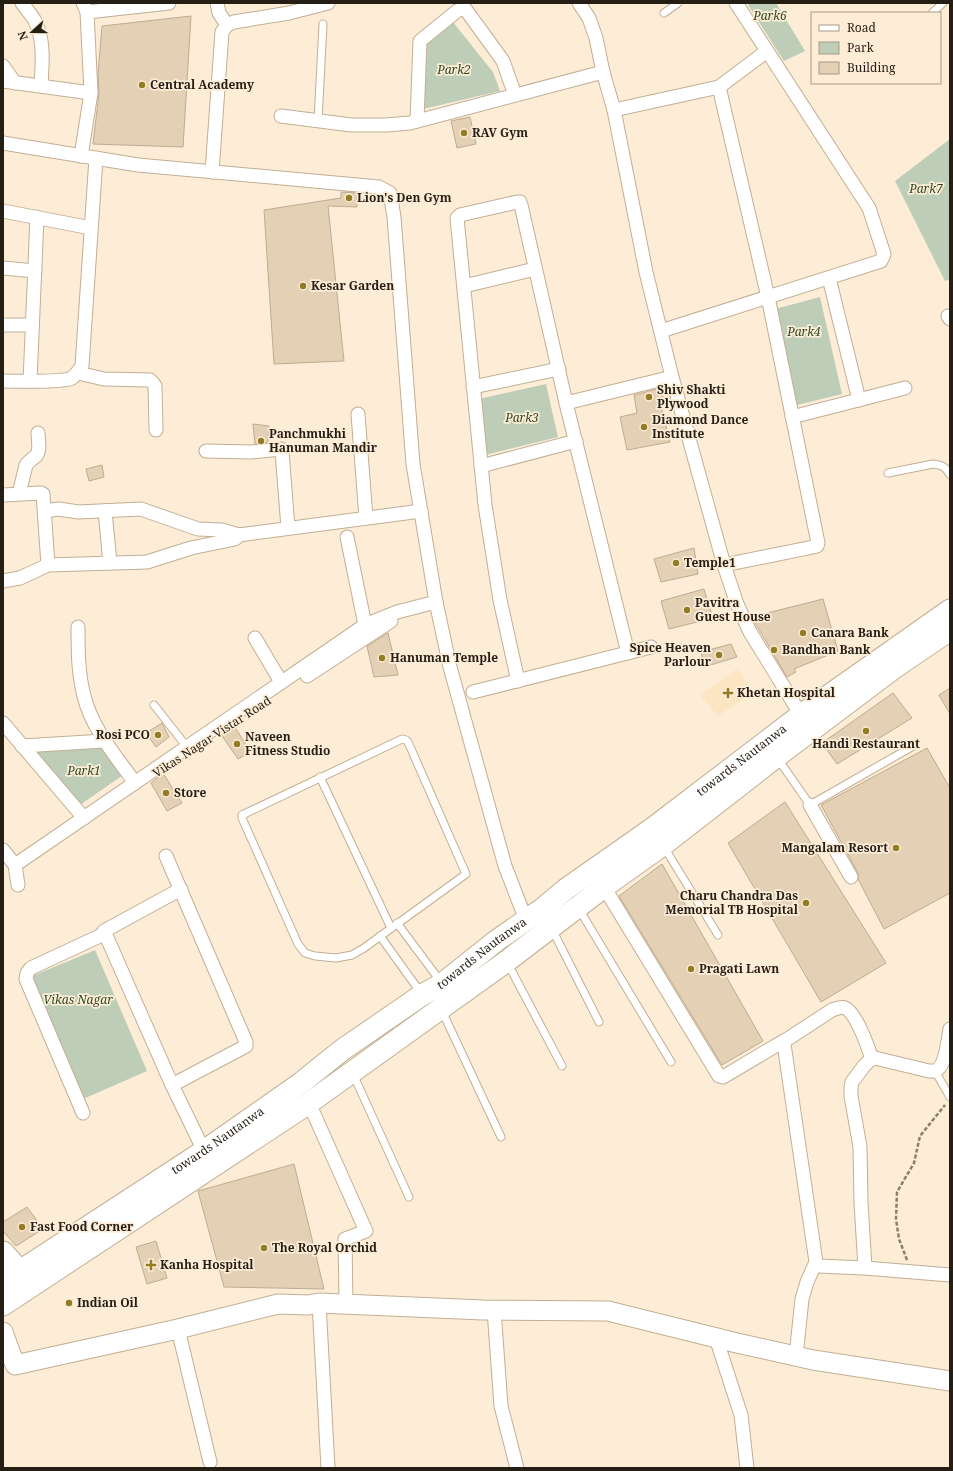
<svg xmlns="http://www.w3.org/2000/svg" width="953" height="1471" viewBox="0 0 953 1471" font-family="'Noto Serif',serif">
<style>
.built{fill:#fce5c2}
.green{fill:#bdcdb8}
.building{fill:#e3d0b5;stroke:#beac91}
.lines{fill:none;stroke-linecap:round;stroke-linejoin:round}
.lane-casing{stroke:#c1af94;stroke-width:9}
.street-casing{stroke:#c1af94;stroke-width:15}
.secondary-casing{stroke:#c1af94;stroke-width:21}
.primary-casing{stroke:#c1af94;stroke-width:23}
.path{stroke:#897e6f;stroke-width:2.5;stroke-dasharray:4 2;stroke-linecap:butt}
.lane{stroke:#fff;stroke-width:7}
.street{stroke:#fff;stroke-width:13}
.secondary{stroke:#fff;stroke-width:19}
.primary{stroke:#fff;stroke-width:21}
.poi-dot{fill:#937c23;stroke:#fdedd7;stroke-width:1.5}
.labels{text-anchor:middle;stroke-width:3.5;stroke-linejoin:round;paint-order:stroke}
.park-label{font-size:12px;font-style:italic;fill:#2d4922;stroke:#fdedd7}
.poi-label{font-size:12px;font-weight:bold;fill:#251e14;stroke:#fdedd7;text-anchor:start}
.street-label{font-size:12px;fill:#251e14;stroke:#fdedd7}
</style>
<rect width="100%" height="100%" fill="#fdedd7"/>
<path class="built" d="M737,669l18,23 -37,24 -18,-21z"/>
<g class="green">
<path d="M752,3h24l29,48 -21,10 -36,-56z"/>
<path d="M452,21l41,51 7,19 -77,18 2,-66z"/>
<path d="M950,139v140l-5,2 -50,-100z"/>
<path d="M820,297l22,97 -45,11 -22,-96z"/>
<path d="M546,384l12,53 -73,18 -6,-56z"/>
<path d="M102,745l21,30 -43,30 -48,-55z"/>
<path d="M95,950l52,121 -64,28 -53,-122z"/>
</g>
<g class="building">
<path d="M191,16l-8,131 -90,-3 6,-50 -1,-20 4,-48z"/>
<path d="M470,117l6,27 -19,4 -6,-27z"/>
<path d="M341,192l16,1v14l-29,-1 16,155 -70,3 -10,-154 77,-12z"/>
<path d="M661,388l3,13 -4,1 10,40 -43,8 -7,-33 17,-4 -3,-18z"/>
<path d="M253,424l16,2 -1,16 -13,2z"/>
<path d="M102,465l2,12 -15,4 -3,-12z"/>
<path d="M694,548l4,26 -37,8 -7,-23z"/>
<path d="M704,589l9,29 -44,11 -8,-28z"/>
<path d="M823,599l15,52 -44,18 2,3 -9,5 -33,-56 9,-7z"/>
<path d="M388,633l10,42 -24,2 -7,-31z"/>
<path d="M731,644l6,13 -33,10 -3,-15z"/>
<path d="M950,688v26l-11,-19z"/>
<path d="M893,693l19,25 -75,46 -15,-21z"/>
<path d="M162,723l7,14 -13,10 -10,-14z"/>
<path d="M234,726l17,26 -13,7 -16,-23z"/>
<path d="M927,748l23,40v105l-66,36 -26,-50v-6l-37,-68z"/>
<path d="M163,773l19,30 -15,8 -16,-28z"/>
<path d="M785,802l101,161 -65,39 -93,-159z"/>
<path d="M662,864l101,177 -41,24 -103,-169z"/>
<path d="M294,1164l30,125 -100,-2 -26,-96z"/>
<path d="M27,1207l16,22 -27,17 -13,-15v-9z"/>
<path d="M156,1241l11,37 -20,6 -11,-37z"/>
</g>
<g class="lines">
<g class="lane-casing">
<g id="lane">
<path d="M933,12l10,-9"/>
<path d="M664,13l14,-10"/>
<path d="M318,121l5,-97"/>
<path d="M888,473l45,-9c9,1 13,3 17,11"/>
<path d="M154,705l33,42"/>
<path d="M402,739l4,1 2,2 58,132 -102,74 -12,7 -16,3 -21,-2 -10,-3 -7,-9 -56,-126v-3z"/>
<path d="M778,759l32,46 105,-60"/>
<path d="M320,777l71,151"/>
<path d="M664,847l54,88"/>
<path d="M579,909l92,153"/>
<path d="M397,923l44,59"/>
<path d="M552,929l47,93"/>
<path d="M380,936l41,57"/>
<path d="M508,964l54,102"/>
<path d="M442,1011l59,126"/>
<path d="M935,1071l15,26"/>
<path d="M353,1074l56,123"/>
</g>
</g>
<g class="street-casing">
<g id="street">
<path d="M22,3c4,6 10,12 13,18 10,20 7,44 6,65"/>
<path d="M217,3l2,10 8,12"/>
<path d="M579,3l10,15 7,20 7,34 11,38 32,162 26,105 52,188 13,39 13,28 51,83"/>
<path d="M87,12l82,-9"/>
<path d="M3,66l12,17"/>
<path d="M3,81l88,12"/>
<path d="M719,87l49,210 50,246 -1,3 -4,1 -89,18"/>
<path d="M614,110l105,-23 48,-36"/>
<path d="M281,116l70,9h35l24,-2 193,-51"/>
<path d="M417,121l3,-80 37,-30 6,-3 3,2 37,51 12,34"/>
<path d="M3,143l135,22 241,22 11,6 4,24 19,247 23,138 14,65 55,199 21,54"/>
<path d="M81,156l10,-63 -4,-81 -4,-9"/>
<path d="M212,172l10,-140 5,-7 7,-3 55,-9 39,-10"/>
<path d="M3,211l88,17"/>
<path d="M3,268l32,3"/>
<path d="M829,278l30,122"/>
<path d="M464,286l71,-17"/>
<path d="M948,316l2,3"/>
<path d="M3,325h29"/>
<path d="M661,331l220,-70 3,-7 -15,-46 -133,-205"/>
<path d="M78,373l26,6 46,1 3,3 2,3 1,44"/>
<path d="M3,381c14,0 58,2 69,-3 4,-3 7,-8 10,-12l14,-208"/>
<path d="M30,381l7,-164"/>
<path d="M473,387l86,-18"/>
<path d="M566,403l106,-26"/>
<path d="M358,414l8,104"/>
<path d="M792,417l113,-29"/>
<path d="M206,451l45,1 30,-3 1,2 6,77"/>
<path d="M481,466l95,-25"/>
<path d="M19,494l7,-29c3,-4 6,-6 10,-9 5,-6 2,-16 2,-23"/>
<path d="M3,495l38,-2 2,1 5,71"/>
<path d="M45,511l14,-2 19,3 63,-3 57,20 24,1 17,5 182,-24"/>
<path d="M105,511l5,52"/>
<path d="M347,537l18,88"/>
<path d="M3,581l17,-3 28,-13 99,-3 44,-14 39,-8 5,-1 4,-4"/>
<path d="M78,627c0,23 0,46 6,69 8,33 32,60 51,87"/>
<path d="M255,638l26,44"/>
<path d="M307,676l84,-55"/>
<path d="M518,681l-18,-81 -15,-95 -28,-287 3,-3 57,-13h3l1,3 45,198 62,250"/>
<path d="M473,692l178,-45"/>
<path d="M3,723l81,95"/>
<path d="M22,746l82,-5"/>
<path d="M810,805l41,72"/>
<path d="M3,850l12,15 3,20"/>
<path d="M166,856l80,186v4l-74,39"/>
<path d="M15,865l350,-240 32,-13 39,-10"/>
<path d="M604,887l115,189 4,1 59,-35 2,2 32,218 2,4 47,2 85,7"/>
<path d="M181,889l-77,42 68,154 32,66"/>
<path d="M783,1042l49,-32c4,-1 9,-4 13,-2 11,4 23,39 27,51"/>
<path d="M309,1103l57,128 -21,8 1,65"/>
<path d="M83,1113l-57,-134 1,-6 4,-5 73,-34"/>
<path d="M865,1268l-4,-65 -1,-56 -9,-51v-8l1,-6 12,-16 6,-6 5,-2 54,13c2,0 4,0 6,0 11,-4 13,-32 15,-42"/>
<path d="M319,1303l9,165"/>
<path d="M494,1310l7,96 16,62"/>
<path d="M178,1329l32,133"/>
<path d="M716,1338l25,77 6,53"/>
<path d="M796,1356l6,-57 5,-17 9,-20"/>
</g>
</g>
<g class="secondary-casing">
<path id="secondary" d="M3,1332l12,33 163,-36 100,-25 30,1 11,-2 164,7 125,1 129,32 76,17 137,21"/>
</g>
<g class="primary-casing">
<g id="primary">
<path d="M3,1252l16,18 7,12"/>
<path id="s1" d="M3,1282l201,-131 97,-68 41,-33 80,-55 20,-11 54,-43 46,-32 24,-20 87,-61 148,-113 149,-105"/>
<path d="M3,1305l306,-202 198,-142 97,-74 59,-42 113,-88 118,-89 56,-38"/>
</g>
</g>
<path class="path" d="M907,1260l-8,-21 -3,-20 1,-27 17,-29 6,-27 25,-31"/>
<use href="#lane" class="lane"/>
<use href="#street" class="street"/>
<use href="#secondary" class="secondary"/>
<use href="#primary" class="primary"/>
</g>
<g class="poi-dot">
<circle cx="142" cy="85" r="4"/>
<circle cx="464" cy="133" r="4"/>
<circle cx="349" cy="198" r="4"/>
<circle cx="303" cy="286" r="4"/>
<circle cx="649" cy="397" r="4"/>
<circle cx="644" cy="427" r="4"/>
<circle cx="261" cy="441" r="4"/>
<circle cx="676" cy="563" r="4"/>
<circle cx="687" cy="610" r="4"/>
<circle cx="803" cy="633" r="4"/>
<circle cx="774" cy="650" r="4"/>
<circle cx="719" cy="655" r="4"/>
<circle cx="382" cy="658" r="4"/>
<path d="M726 687h4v4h4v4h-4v4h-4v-4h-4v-4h4z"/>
<circle cx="866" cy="731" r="4"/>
<circle cx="158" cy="735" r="4"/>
<circle cx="237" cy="744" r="4"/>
<circle cx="166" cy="793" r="4"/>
<circle cx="896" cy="848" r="4"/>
<circle cx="806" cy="903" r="4"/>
<circle cx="691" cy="969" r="4"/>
<circle cx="22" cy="1227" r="4"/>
<circle cx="264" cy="1248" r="4"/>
<path d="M149 1259h4v4h4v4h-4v4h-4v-4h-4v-4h4z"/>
<circle cx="69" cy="1303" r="4"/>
</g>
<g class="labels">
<g class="park-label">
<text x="770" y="20">Park6</text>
<text x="454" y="74">Park2</text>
<text x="926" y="193">Park7</text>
<text x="804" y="336">Park4</text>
<text x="522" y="422">Park3</text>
<text x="84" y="775">Park1</text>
<text x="78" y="1004">Vikas Nagar</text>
</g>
<g class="poi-label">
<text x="150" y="89">Central Academy</text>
<text x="472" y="137">RAV Gym</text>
<text x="357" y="202">Lion's Den Gym</text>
<text x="311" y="290">Kesar Garden</text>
<text x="657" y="394">Shiv Shakti<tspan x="657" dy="14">Plywood</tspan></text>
<text x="652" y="424">Diamond Dance<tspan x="652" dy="14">Institute</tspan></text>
<text x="269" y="438">Panchmukhi<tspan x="269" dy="14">Hanuman Mandir</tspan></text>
<text x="684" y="567">Temple1</text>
<text x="695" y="607">Pavitra<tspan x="695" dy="14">Guest House</tspan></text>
<text x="811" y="637">Canara Bank</text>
<text x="711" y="652" text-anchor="end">Spice Heaven<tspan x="711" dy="14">Parlour</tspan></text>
<text x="782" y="654">Bandhan Bank</text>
<text x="390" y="662">Hanuman Temple</text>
<text x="737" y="697">Khetan Hospital</text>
<text x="150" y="739" text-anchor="end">Rosi PCO</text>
<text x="245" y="741">Naveen<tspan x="245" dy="14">Fitness Studio</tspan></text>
<text x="866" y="748" text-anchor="middle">Handi Restaurant</text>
<text x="174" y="797">Store</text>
<text x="888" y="852" text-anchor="end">Mangalam Resort</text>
<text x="798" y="900" text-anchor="end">Charu Chandra Das<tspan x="798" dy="14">Memorial TB Hospital</tspan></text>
<text x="699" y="973">Pragati Lawn</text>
<text x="30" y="1231">Fast Food Corner</text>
<text x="272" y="1252">The Royal Orchid</text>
<text x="160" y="1269">Kanha Hospital</text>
<text x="77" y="1307">Indian Oil</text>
</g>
<g class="street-label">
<text transform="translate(212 737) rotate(-33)" y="4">Vikas Nagar Vistar Road</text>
<text dy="4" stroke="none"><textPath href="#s1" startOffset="905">towards Nautanwa</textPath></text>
<text dy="4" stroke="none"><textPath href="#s1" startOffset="581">towards Nautanwa</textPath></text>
<text dy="4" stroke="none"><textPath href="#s1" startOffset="257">towards Nautanwa</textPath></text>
</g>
</g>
<rect width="953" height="1471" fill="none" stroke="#251e14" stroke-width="8"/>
<rect x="811" y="12" width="130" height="72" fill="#fdedd7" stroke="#a79a89"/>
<rect x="819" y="25" width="20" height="6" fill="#ffffff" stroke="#a79a89"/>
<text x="847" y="32" font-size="12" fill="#251e14">Road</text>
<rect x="819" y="42" width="20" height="12" fill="#bdcdb8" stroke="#a79a89"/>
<text x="847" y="52" font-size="12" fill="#251e14">Park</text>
<rect x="819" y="62" width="20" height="12" fill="#e3d0b5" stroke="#a79a89"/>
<text x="847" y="72" font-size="12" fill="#251e14">Building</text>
<g transform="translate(32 32) rotate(249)" stroke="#fdedd7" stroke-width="3" paint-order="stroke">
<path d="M0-3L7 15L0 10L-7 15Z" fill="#251e14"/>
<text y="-6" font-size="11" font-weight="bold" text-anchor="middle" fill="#251e14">N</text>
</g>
</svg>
